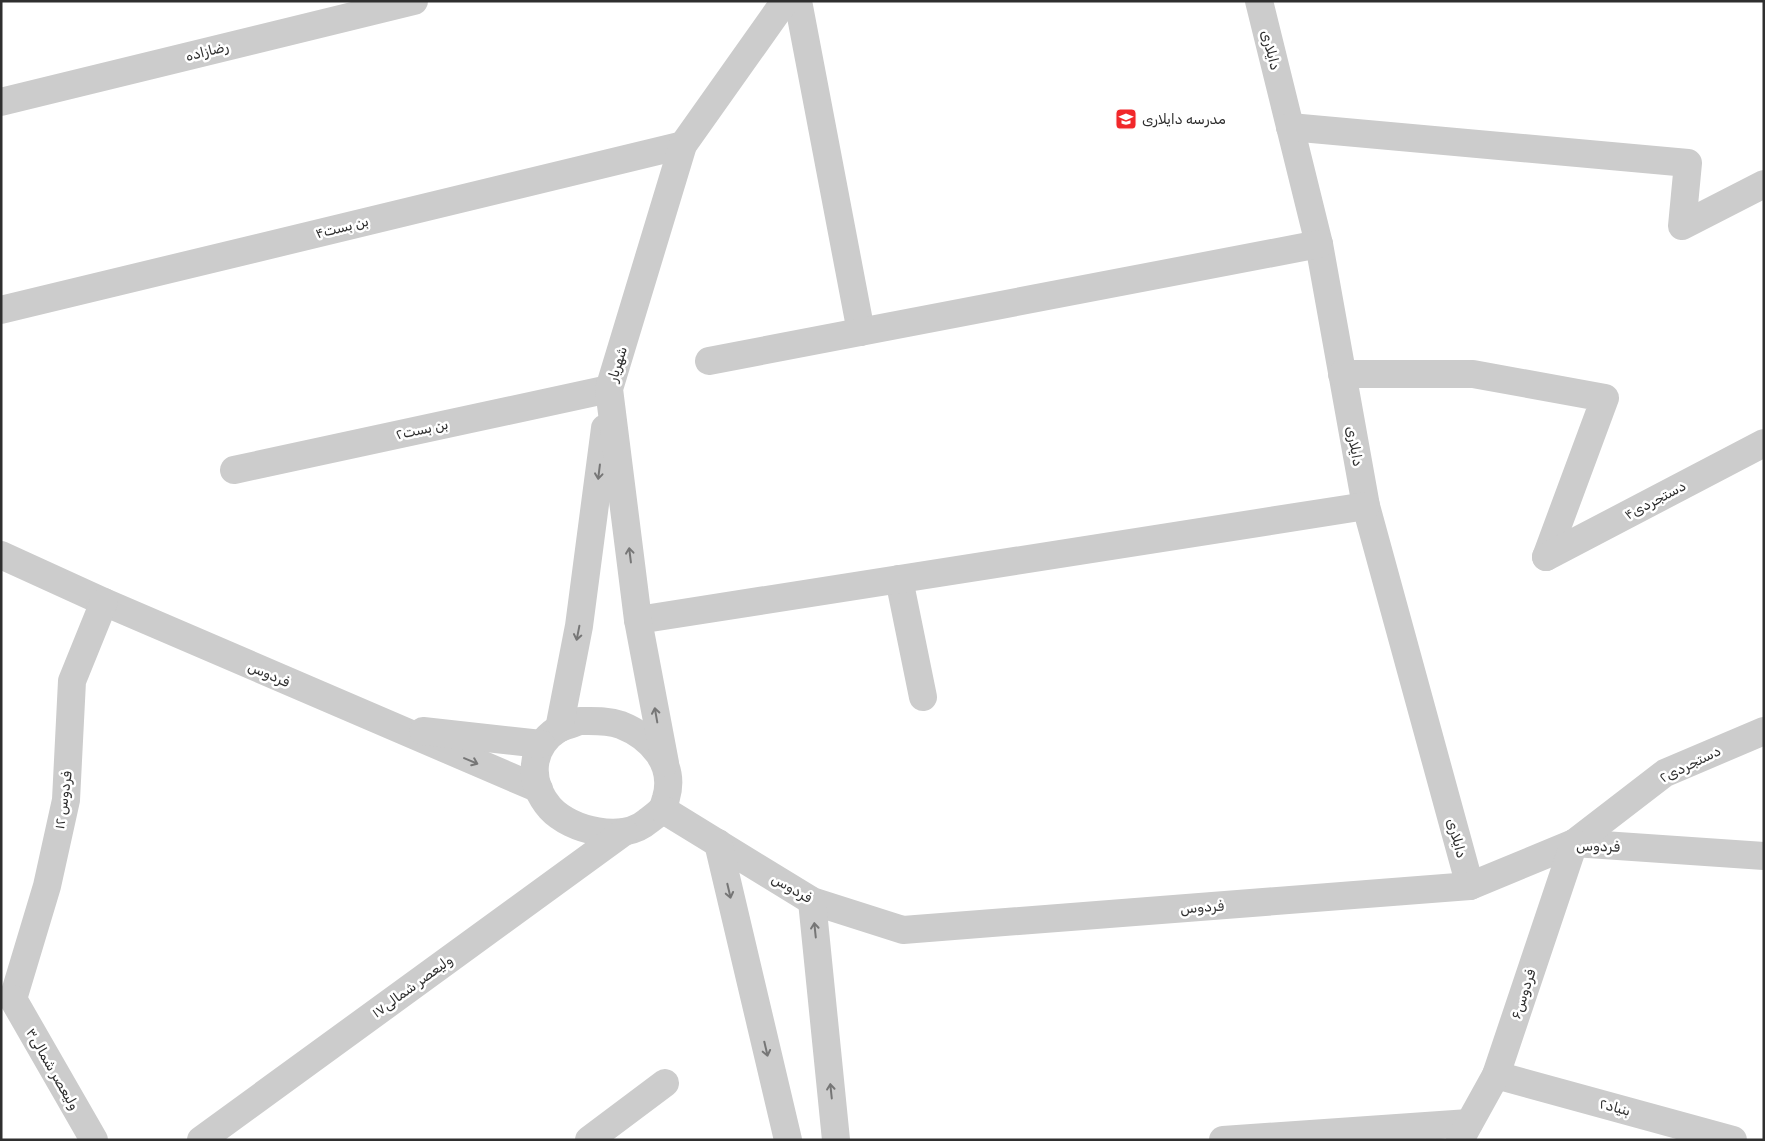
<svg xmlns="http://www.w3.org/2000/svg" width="1765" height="1141" viewBox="0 0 1765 1141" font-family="Rubik,'Noto Naskh Arabic',sans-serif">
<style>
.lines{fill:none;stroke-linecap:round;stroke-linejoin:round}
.minor{stroke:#ccc;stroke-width:28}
.oneway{stroke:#767676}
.labels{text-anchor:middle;stroke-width:5;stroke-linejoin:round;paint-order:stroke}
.street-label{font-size:14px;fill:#2f2f2f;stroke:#fff}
.poi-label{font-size:14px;fill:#2f2f2f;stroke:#fff;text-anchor:start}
</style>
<rect width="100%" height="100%" fill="#fff"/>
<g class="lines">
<g class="minor">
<path d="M798,1l63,331"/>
<path d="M1259,1l60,243 47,262 104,380"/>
<path d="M1,102l413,-101"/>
<path d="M1290,127l398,36 -6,63 82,-42"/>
<path d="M1,310l682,-165"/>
<path d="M709,361l610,-117"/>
<path d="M1342,374h131l132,24 -59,159"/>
<path d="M234,470l375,-81"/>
<path d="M1,555l103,47 435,187"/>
<path d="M1546,557l218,-114"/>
<path d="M899,579l24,118"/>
<path d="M638,620l728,-114"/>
<path d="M580,721c14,0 27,-1 41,4 30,12 55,39 45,73 -1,3 -2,8 -4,11 -3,4 -10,9 -14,12 -25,22 -77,10 -98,-13 -22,-26 -21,-60 8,-79 6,-3 15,-5 22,-8z"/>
<path d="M559,729l20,-103 26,-198"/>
<path d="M423,731l118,13"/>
<path d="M665,763l-27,-143 -29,-231 74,-244 102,-144"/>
<path d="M662,809l150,92 91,29 567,-44 104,-43 190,13"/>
<path d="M718,843l70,297"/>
<path d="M1574,843l91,-70 99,-42"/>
<path d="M812,901l24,239"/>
<path d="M13,999l34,-113 19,-86 6,-119 32,-79"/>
<path d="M13,999l81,141"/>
<path d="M1496,1075l237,65"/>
<path d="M201,1140l423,-308"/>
<path d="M589,1140l76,-57"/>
<path d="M1223,1140l246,-17"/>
<path d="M1460,1140l36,-65 78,-232"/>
</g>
</g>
<defs><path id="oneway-shaft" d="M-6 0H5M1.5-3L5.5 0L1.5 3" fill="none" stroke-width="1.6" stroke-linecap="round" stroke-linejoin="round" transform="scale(1.25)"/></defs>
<g class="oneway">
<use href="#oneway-shaft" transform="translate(599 472) rotate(97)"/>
<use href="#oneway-shaft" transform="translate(630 555) rotate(-97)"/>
<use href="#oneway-shaft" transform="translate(578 633) rotate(101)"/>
<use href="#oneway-shaft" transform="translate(656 715) rotate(-100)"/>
<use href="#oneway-shaft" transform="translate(471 761) rotate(23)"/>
<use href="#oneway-shaft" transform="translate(729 891) rotate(77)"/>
<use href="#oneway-shaft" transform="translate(815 930) rotate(-96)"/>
<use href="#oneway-shaft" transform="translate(766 1049) rotate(77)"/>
<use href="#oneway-shaft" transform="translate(831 1091) rotate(-96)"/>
</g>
<defs>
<g id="school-square" transform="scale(1.125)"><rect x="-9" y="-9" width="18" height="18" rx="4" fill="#f1272a" stroke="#fff"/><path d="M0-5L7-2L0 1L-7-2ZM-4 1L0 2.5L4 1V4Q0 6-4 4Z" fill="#fff"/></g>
</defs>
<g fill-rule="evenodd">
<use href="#school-square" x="1126" y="119"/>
</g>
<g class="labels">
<g class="street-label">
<text transform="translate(1271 50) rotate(76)" y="5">دایلاری</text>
<text transform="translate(207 51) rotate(-14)" y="5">رضازاده</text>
<text transform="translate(342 227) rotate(-14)" y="5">بن بست۴</text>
<text transform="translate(617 364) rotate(-73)" y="5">شهریار</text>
<text transform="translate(422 429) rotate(-12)" y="5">بن بست۲</text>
<text transform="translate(1355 446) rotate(80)" y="5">دایلاری</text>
<text transform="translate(1655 500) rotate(-28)" y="5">دستجردی۴</text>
<text transform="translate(269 674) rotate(24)" y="5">فردوس</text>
<text transform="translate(1690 764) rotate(-26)" y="5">دستجردی۲</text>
<text transform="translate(63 800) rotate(-82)" y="5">فردوس ۱۲</text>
<text transform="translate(1457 838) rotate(75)" y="5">دایلاری</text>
<text transform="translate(1598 846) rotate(2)" y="5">فردوس</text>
<text transform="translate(792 888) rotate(30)" y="5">فردوس</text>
<text transform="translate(1202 907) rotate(-4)" y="5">فردوس</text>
<text transform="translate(412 986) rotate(-36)" y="5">ولیعصر شمالی۱۷</text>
<text transform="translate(1523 994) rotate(-72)" y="5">فردوس۶</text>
<text transform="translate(53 1069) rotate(60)" y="5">ولیعصر شمالی۳</text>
<text transform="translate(1615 1107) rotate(15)" y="5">بنیاد۲</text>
</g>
<g class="poi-label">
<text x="1142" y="124">مدرسه دایلاری</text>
</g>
</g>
<rect width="1765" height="1141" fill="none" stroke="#2f2f2f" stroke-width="5"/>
</svg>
